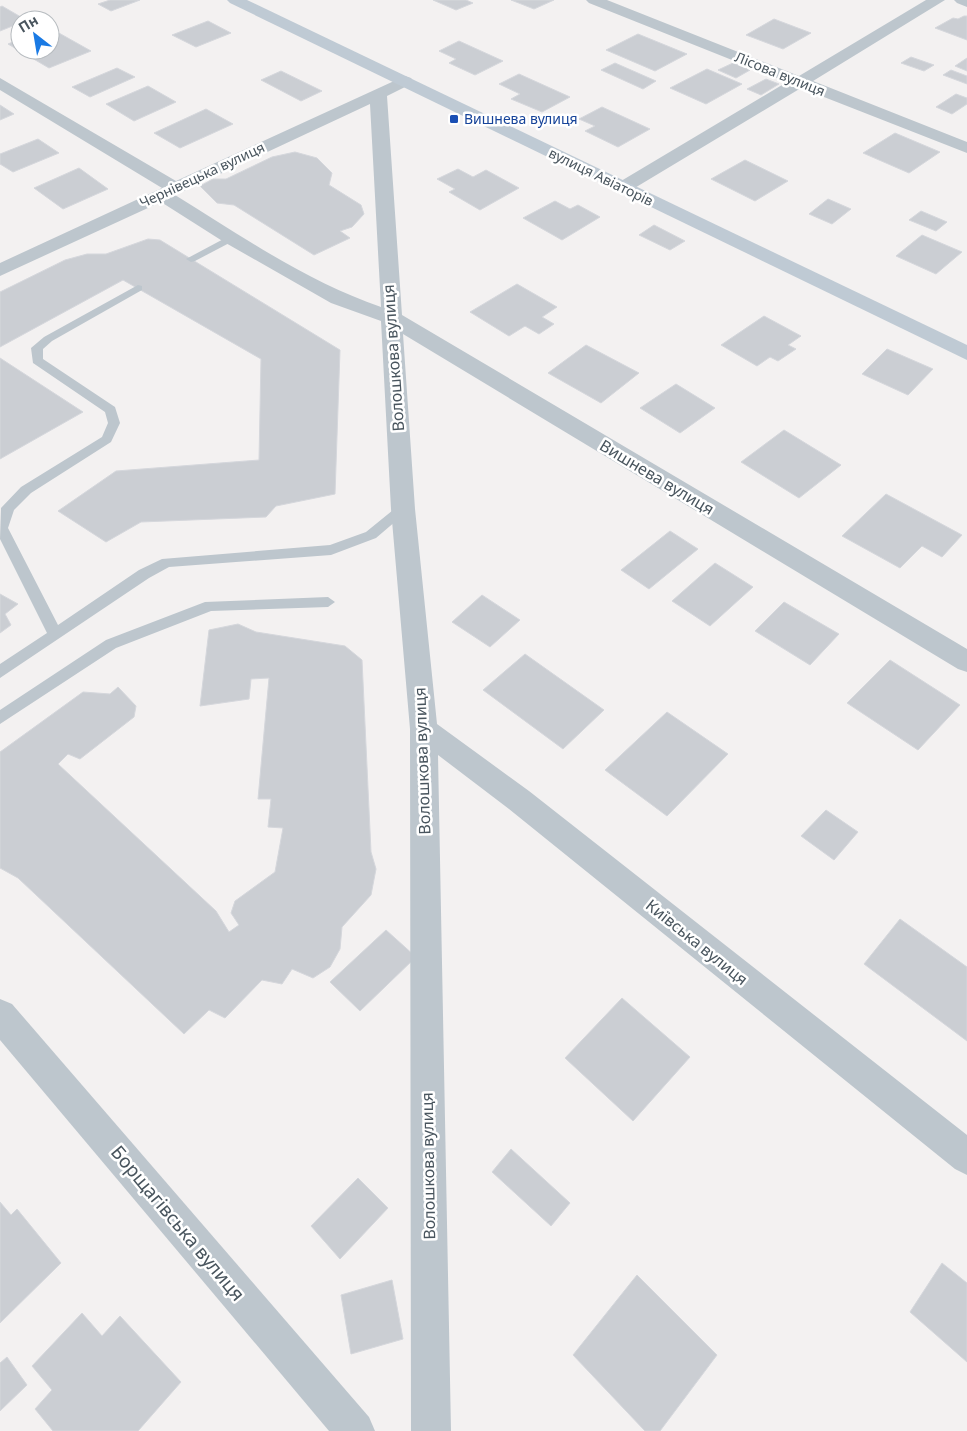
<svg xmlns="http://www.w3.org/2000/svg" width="967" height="1431" viewBox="0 0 967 1431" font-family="'Noto Sans',sans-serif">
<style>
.building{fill:#cbced3;stroke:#d5d7dc}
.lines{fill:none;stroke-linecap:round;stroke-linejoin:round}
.service{fill:#bdc6cd;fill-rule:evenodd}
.minor{fill:#bdc6cd;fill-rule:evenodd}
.secondary{fill:#bfcad4;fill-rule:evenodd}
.transit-dot{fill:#1a4fb4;stroke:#fff;stroke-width:2}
.labels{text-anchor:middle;stroke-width:5;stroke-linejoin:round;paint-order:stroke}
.far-street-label{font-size:14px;fill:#49555e;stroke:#fff}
.far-transit-label{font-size:14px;fill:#164399;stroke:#fff;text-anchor:start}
.street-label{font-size:16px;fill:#49555e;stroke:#fff}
.near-street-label{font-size:19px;fill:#49555e;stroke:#fff}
</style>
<rect width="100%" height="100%" fill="#f3f1f1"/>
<g class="building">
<path d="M110,0h30l-29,11 -13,-7z"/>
<path d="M433,0h33l7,3 -17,7z"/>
<path d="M511,0h43l-20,9z"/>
<path d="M2,6l24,14h-6v3l-20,8v-24z"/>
<path d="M964,16h3v24l-32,-12 18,-10 5,1z"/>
<path d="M774,19l37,14 -28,16 -37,-14z"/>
<path d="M208,21l23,12 -35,14 -24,-12z"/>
<path d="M50,28l41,23 -42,17 -41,-24 12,-5v11h30z"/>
<path d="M638,34l49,20 -32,17 -49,-21z"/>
<path d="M459,41l44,20 -28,14 -26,-12 7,-4 -17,-8z"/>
<path d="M911,57l23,8 -10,6 -23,-8z"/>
<path d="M967,58v13l-12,-5z"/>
<path d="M615,63l41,18 -13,8 -42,-19z"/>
<path d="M733,63l17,7 -14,8 -18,-8z"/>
<path d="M117,68l18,9 -45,20 -18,-10z"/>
<path d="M707,69l35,15 -36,20 -36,-16z"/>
<path d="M951,70l16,6v8l-24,-9z"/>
<path d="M281,71l41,20 -21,10 -40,-21z"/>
<path d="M519,74l51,23 -28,15 -31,-13 9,-5 -21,-10z"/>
<path d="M766,79l13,5 -18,11 -14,-6z"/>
<path d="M148,86l28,16 -42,19 -28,-17z"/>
<path d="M956,94l11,4v6l-15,10 -16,-7z"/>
<path d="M0,105l14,9 -14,6z"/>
<path d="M602,107l48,22 -32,18 -33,-16 10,-5 -16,-7z"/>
<path d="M206,109l27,15 -53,24 -26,-15z"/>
<path d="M895,133l45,19 -31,21 -46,-20z"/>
<path d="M38,139l21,14 -46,19 -13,-8v-10z"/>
<path d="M295,152l22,6 15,15 -3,12 32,20 3,9 -12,13 -12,4 10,7 -36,17 -80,-50 -17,-2 -17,-17 13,-7h13l46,-22z"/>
<path d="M745,160l43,21 -33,20 -44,-22z"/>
<path d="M79,168l29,21 -45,20 -29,-21z"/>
<path d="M458,169l15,8 13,-7 33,18 -39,22 -31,-18 6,-3 -18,-10z"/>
<path d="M828,199l23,10 -19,15 -23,-10z"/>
<path d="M555,201l15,8 8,-4 22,12 -38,23 -39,-22z"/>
<path d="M921,211l26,11 -11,9 -27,-11z"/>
<path d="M654,225l31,16 -15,9 -31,-15z"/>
<path d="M922,235l40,17 -26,22 -40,-18z"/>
<path d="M148,239l12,1 180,110 -5,144 -59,12 -10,11 -125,5 -35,20 -48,-31 58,-40 143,-11 2,-101 -138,-79 -123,67v-55l65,-32 22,-6h19z"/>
<path d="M517,284l40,23 -15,10 12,7 -15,10 -14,-8 -16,10 -39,-24z"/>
<path d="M764,316l37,20 -13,9 8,4 -18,12 -8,-4 -13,9 -36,-21z"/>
<path d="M586,345l53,28 -38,30 -53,-30z"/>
<path d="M887,349l46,20 -25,26 -46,-21z"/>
<path d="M0,358l83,54 -83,47z"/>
<path d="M676,384l39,24 -35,25 -40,-25z"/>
<path d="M784,430l57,35 -42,33 -58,-36z"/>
<path d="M886,494l76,41 -20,22 -20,-11 -22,22 -58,-32z"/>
<path d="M670,531l28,18 -49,40 -28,-19z"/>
<path d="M715,563l38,24 -43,39 -38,-25z"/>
<path d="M0,594l18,10 -13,10 6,11 -11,8z"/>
<path d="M482,595l38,25 -30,27 -38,-25z"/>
<path d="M784,602l55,32 -29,31 -55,-34z"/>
<path d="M238,624l18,8 89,14 17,14 9,192 5,17 -5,26 -29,32 -2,22 -10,18 -17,11 -21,-9 -10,15 -20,-4 -37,38 -16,-8 -25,24 -166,-156 -18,-10v-116l83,-60 27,2 8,-7 18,19 -2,11 -54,42 -12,-5 -10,10 158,147 13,21 10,-7 -8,-12 4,-12 40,-29 8,-44 -15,-1 3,-28h-13l11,-121 -18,1 -2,20 -49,7 9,-76z"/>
<path d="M525,654l79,56 -41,39 -80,-59z"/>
<path d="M890,660l70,45 -42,45 -71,-47z"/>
<path d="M667,712l61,42 -61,62 -62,-46z"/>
<path d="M826,810l32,22 -24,28 -33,-24z"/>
<path d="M900,919l67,48v74l-103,-77z"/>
<path d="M386,930l30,27 -56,54 -30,-29z"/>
<path d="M622,998l68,59 -57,64 -68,-63z"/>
<path d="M511,1149l59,54 -19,23 -59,-54z"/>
<path d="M358,1178l30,30 -48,51 -29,-33z"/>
<path d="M0,1202l11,13 6,-6 44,54 -61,60z"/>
<path d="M942,1263l25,20v79l-57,-50z"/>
<path d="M637,1275l80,80 -57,76h-15l-72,-76z"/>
<path d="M392,1280l11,59 -52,15 -10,-59z"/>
<path d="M82,1313l20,23 18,-20 61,66 -43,49h-85l-18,-22 17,-19 -20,-24z"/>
<path d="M7,1357l20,28 -27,26v-48z"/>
</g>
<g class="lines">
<g class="service">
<path d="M231,235l4,1v4l-40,21 -4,1 -5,-3z"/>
<path d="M138,285l4,1v4l-90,51 -9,8v10l72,48 5,16 -9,19 -80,51 -17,17 -6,18 50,97 81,-55 23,-11 168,-14 36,-13 32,-26 5,-2 7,5 -34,29 -45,17 -162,12 -20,11 -149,100v-14l47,-31 -47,-94 1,-31 20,-21 81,-50 6,-14 -3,-11 -72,-49 -2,-15 13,-11z"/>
<path d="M328,597l7,5 -7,5 -117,4 -95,37 -116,76v-14l106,-70 99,-38z"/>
</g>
<g class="minor">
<path d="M586,0h21l192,76 127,-76h19l-132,81 154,61v11l-166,-65 -173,104h-12l-3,-4 3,-4 171,-102 -198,-79z"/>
<path d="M954,0h13v7l-10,-4z"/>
<path d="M405,76l6,2 2,3 -2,3 -24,12 15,219 565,334v23l-9,-3 -555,-335 12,175 22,215 92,67 438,344v40l-12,-6 -446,-360 -71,-54 13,676h-40l-1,-702 -19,-220 -10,-188 -50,-18 -107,-61 -63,-40 -161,74v-13l162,-75 -162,-98v-12l176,103zM370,104l11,203c-73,-25 -140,-71 -206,-112z"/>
<path d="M0,999l12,5 357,413 6,14h-46l-329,-391z"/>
</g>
<path class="secondary" d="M227,0h20l720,345v15l-737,-357z"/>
</g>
<rect class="transit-dot" x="449" y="114" width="10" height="10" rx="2.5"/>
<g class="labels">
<g class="far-street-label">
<text transform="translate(780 74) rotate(22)" y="5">Лісова вулиця</text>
<text transform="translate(202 175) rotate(-25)" y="5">Чернівецька вулиця</text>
<text transform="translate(601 177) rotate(26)" y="5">вулиця Авіаторів</text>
</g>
<g class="far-transit-label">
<text x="464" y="124">Вишнева вулиця</text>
</g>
<g class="street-label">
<text transform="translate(393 358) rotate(-94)" y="6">Волошкова вулиця</text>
<text transform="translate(657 477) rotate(31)" y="6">Вишнева вулиця</text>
<text transform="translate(422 761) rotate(-92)" y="6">Волошкова вулиця</text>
<text transform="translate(697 942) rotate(39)" y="6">Київська вулиця</text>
<text transform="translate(428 1166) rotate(-91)" y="6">Волошкова вулиця</text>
</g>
<g class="near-street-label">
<text transform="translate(178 1223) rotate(50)" y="7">Борщагівська вулиця</text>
</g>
</g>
<g transform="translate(35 35) rotate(329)"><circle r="24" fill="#ffffff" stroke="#b6bbbf"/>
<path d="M0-4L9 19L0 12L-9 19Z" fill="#1a7ae4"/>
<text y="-8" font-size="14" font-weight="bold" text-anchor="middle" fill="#49555e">Пн</text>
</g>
</svg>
